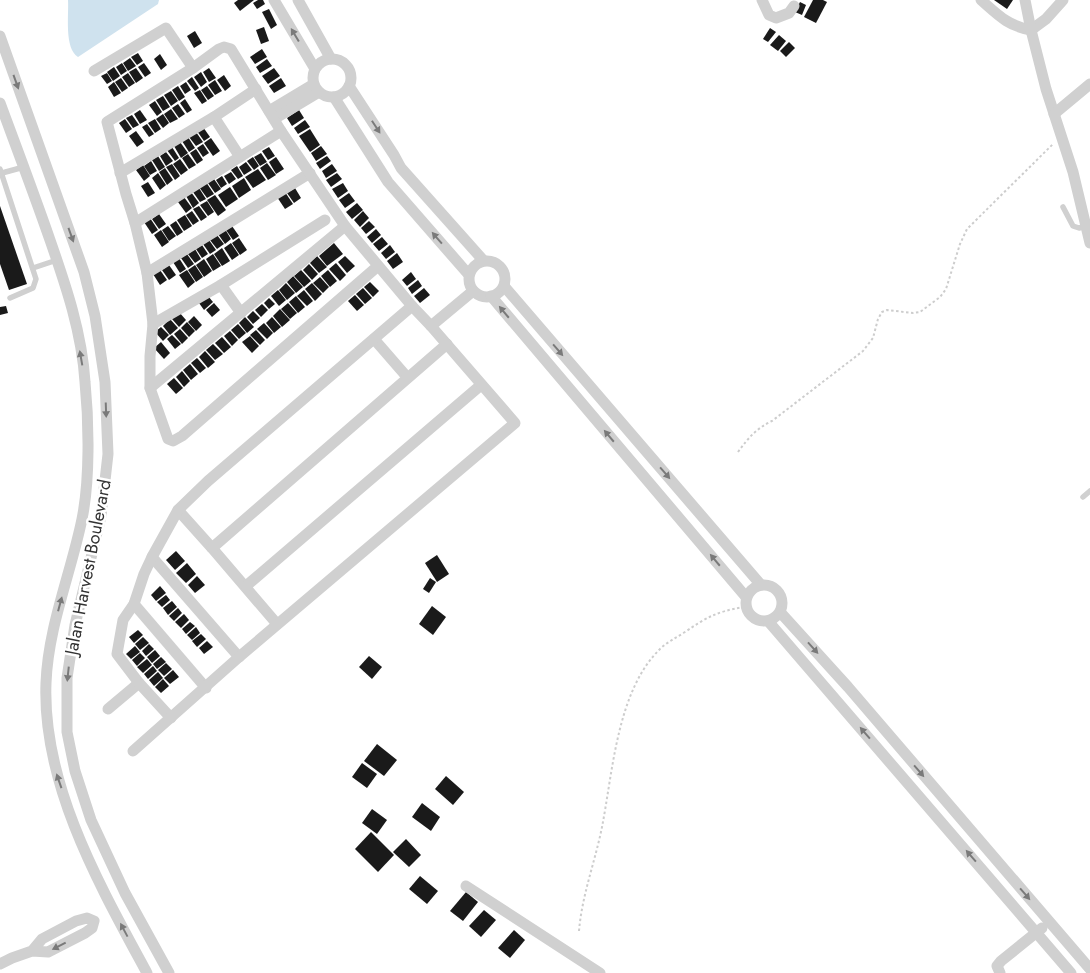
<svg xmlns="http://www.w3.org/2000/svg" width="1090" height="973" viewBox="0 0 1090 973" font-family="Jost,sans-serif">
<style>
.water{fill:#cfe2ee}
.building{fill:#1a1a1a}
.lines{fill:none;stroke-linecap:round;stroke-linejoin:round}
.path{stroke:#cdcdcd;stroke-width:2;stroke-dasharray:2.5 2.5;stroke-linecap:butt}
.service{stroke:#d0d0d0;stroke-width:5.5}
.minor{stroke:#d0d0d0;stroke-width:11}
.oneway{fill:#7a7a7a}
.labels{text-anchor:middle;stroke-width:5;stroke-linejoin:round;paint-order:stroke}
.street-label{font-size:18px;fill:#333;stroke:#fff}
</style>
<rect width="100%" height="100%" fill="#fff"/>
<path class="water" d="M68,0h91l-1,4 -80,53c-14,-9 -9,-42 -10,-57z"/>
<g class="building">
<path d="M238,0h16l-14,11 -6,-8z"/>
<path d="M258,0h5l2,4 -8,5 -4,-6z"/>
<path d="M813,0h10l4,2 -11,21 -12,-6z"/>
<path d="M994,0h19l-6,9z"/>
<path d="M800,2l6,3 -4,10 -7,-3z"/>
<path d="M269,9l8,16 -6,4 -9,-17z"/>
<path d="M264,27l5,14 -8,3 -5,-14z"/>
<path d="M770,28l6,4 -8,10 -5,-3z"/>
<path d="M195,31l7,12 -8,5 -7,-12z"/>
<path d="M779,35l7,6 -8,10 -8,-6z"/>
<path d="M789,42l6,6 -9,9 -6,-6z"/>
<path d="M262,49l5,8 -12,7 -5,-7z"/>
<path d="M138,53l5,8 -6,4 -6,-8z"/>
<path d="M160,54l7,11 -6,5 -7,-11z"/>
<path d="M130,58l6,8 -8,5 -5,-8z"/>
<path d="M267,59l5,7 -12,7 -4,-6z"/>
<path d="M122,63l5,8 -6,4 -5,-8z"/>
<path d="M144,63l7,10 -6,4 -7,-10z"/>
<path d="M114,67l6,9 -7,5 -6,-9z"/>
<path d="M136,68l7,10 -7,5 -7,-11z"/>
<path d="M209,68l7,10 -7,4 -6,-10z"/>
<path d="M274,68l6,8 -12,8 -6,-8z"/>
<path d="M201,72l6,10 -6,5 -7,-10z"/>
<path d="M107,73l5,8 -5,3 -6,-8z"/>
<path d="M128,73l7,10 -6,4 -7,-10z"/>
<path d="M224,75l7,11 -6,5 -8,-11z"/>
<path d="M192,77l7,11 -4,3 -8,-10z"/>
<path d="M121,78l7,10 -6,4 -7,-10z"/>
<path d="M281,78l5,8 -12,7 -5,-7z"/>
<path d="M215,80l7,11 -7,4 -7,-10z"/>
<path d="M114,82l7,11 -7,4 -6,-10z"/>
<path d="M186,82l5,8 -6,4 -5,-8z"/>
<path d="M178,86l7,11 -6,4 -7,-11z"/>
<path d="M207,86l7,10 -6,4 -7,-10z"/>
<path d="M200,90l7,11 -5,3 -8,-11z"/>
<path d="M171,91l7,10 -7,5 -7,-11z"/>
<path d="M163,96l7,11 -7,4 -7,-11z"/>
<path d="M185,99l7,11 -5,3 -7,-10z"/>
<path d="M155,101l7,11 -5,4 -8,-11z"/>
<path d="M178,104l7,10 -6,4 -7,-10z"/>
<path d="M171,109l7,10 -8,4 -6,-9z"/>
<path d="M140,110l7,10 -7,4 -6,-10z"/>
<path d="M299,110l5,8 -12,8 -5,-8z"/>
<path d="M163,114l6,9 -6,5 -7,-9z"/>
<path d="M132,115l7,10 -6,3 -7,-10z"/>
<path d="M125,119l7,10 -6,4 -7,-10z"/>
<path d="M155,119l6,10 -6,4 -7,-10z"/>
<path d="M305,120l5,7 -12,7 -4,-6z"/>
<path d="M147,124l7,10 -5,3 -7,-10z"/>
<path d="M203,127l7,10 -6,4 -7,-10z"/>
<path d="M310,129l10,16 -10,7 -11,-16z"/>
<path d="M136,131l8,11 -7,5 -8,-11z"/>
<path d="M196,132l7,10 -7,4 -7,-9z"/>
<path d="M188,137l7,11 -6,4 -7,-11z"/>
<path d="M211,138l9,13 -7,5 -9,-13z"/>
<path d="M180,142l8,11 -7,5 -7,-12z"/>
<path d="M203,144l6,9 -6,4 -6,-9z"/>
<path d="M321,146l6,8 -11,7 -5,-8z"/>
<path d="M172,147l7,11 -4,3 -8,-11z"/>
<path d="M269,147l6,9 -7,4 -6,-9z"/>
<path d="M196,149l7,11 -6,4 -7,-11z"/>
<path d="M166,152l7,9 -7,5 -6,-10z"/>
<path d="M261,153l6,9 -7,4 -6,-9z"/>
<path d="M188,154l8,11 -7,4 -7,-11z"/>
<path d="M158,156l7,11 -6,4 -7,-11z"/>
<path d="M327,156l4,5 -11,8 -4,-6z"/>
<path d="M253,157l6,9 -5,4 -7,-9z"/>
<path d="M276,157l8,12 -8,5 -7,-12z"/>
<path d="M180,159l8,11 -7,5 -8,-11z"/>
<path d="M151,161l6,10 -7,4 -6,-9z"/>
<path d="M246,162l6,8 -8,5 -5,-8z"/>
<path d="M267,163l9,12 -8,5 -8,-12z"/>
<path d="M172,164l8,12 -5,4 -9,-13z"/>
<path d="M332,164l5,7 -11,7 -4,-7z"/>
<path d="M143,165l7,11 -6,5 -8,-11z"/>
<path d="M237,166l6,10 -5,3 -7,-9z"/>
<path d="M165,168l8,12 -6,5 -8,-13z"/>
<path d="M258,169l8,11 -13,8 -8,-11z"/>
<path d="M231,172l5,7 -7,5 -5,-8z"/>
<path d="M158,173l8,12 -6,5 -8,-12z"/>
<path d="M337,173l5,6 -11,8 -5,-7z"/>
<path d="M222,176l5,8 -6,4 -5,-8z"/>
<path d="M244,178l7,12 -12,8 -7,-12z"/>
<path d="M214,179l7,10 -6,4 -7,-10z"/>
<path d="M148,182l7,11 -7,4 -7,-11z"/>
<path d="M206,182l8,12 -7,4 -8,-11z"/>
<path d="M343,183l5,8 -10,7 -6,-9z"/>
<path d="M230,187l8,12 -12,8 -8,-12z"/>
<path d="M199,188l7,11 -6,3 -7,-10z"/>
<path d="M295,188l6,10 -7,5 -7,-10z"/>
<path d="M191,192l8,11 -6,5 -7,-12z"/>
<path d="M285,192l8,12 -8,5 -8,-12z"/>
<path d="M349,193l6,8 -10,7 -6,-8z"/>
<path d="M215,195l11,15 -8,6 -11,-16z"/>
<path d="M184,197l8,11 -6,5 -8,-11z"/>
<path d="M207,201l7,11 -6,4 -8,-11z"/>
<path d="M357,203l6,7 -11,9 -6,-7z"/>
<path d="M0,206l27,78 -18,6 -9,-26z"/>
<path d="M199,206l8,11 -6,4 -8,-12z"/>
<path d="M192,211l7,10 -6,4 -7,-10z"/>
<path d="M363,211l6,7 -9,9 -6,-7z"/>
<path d="M159,214l7,10 -7,5 -7,-10z"/>
<path d="M185,215l7,11 -8,5 -7,-11z"/>
<path d="M150,218l8,12 -6,4 -8,-12z"/>
<path d="M176,221l7,11 -6,4 -7,-11z"/>
<path d="M369,221l6,6 -9,7 -5,-6z"/>
<path d="M168,226l8,10 -7,5 -7,-11z"/>
<path d="M232,226l7,10 -6,4 -7,-10z"/>
<path d="M225,229l6,10 -6,5 -7,-10z"/>
<path d="M376,229l5,6 -9,8 -5,-6z"/>
<path d="M161,230l8,12 -7,5 -8,-12z"/>
<path d="M217,235l7,9 -7,5 -7,-9z"/>
<path d="M382,237l6,7 -9,7 -6,-7z"/>
<path d="M239,238l8,12 -7,5 -8,-12z"/>
<path d="M209,240l7,10 -6,4 -7,-10z"/>
<path d="M231,243l8,12 -7,5 -8,-12z"/>
<path d="M334,243l9,11 -16,12 -8,-10z"/>
<path d="M202,245l6,9 -6,4 -6,-9z"/>
<path d="M390,245l5,7 -9,7 -5,-6z"/>
<path d="M222,248l8,13 -8,5 -8,-12z"/>
<path d="M195,249l6,10 -6,4 -7,-9z"/>
<path d="M397,253l6,9 -10,7 -6,-8z"/>
<path d="M187,254l7,10 -6,4 -7,-10z"/>
<path d="M213,254l8,12 -8,5 -7,-12z"/>
<path d="M317,256l10,11 -8,6 -9,-10z"/>
<path d="M345,256l10,10 -8,7 -9,-11z"/>
<path d="M179,258l7,11 -6,4 -7,-11z"/>
<path d="M204,259l8,12 -8,6 -8,-12z"/>
<path d="M336,263l10,12 -6,6 -11,-12z"/>
<path d="M309,264l9,10 -6,6 -9,-10z"/>
<path d="M169,265l7,10 -7,5 -7,-10z"/>
<path d="M195,265l8,12 -7,5 -8,-12z"/>
<path d="M160,270l7,10 -7,5 -7,-11z"/>
<path d="M187,270l8,12 -7,6 -9,-13z"/>
<path d="M301,270l10,11 -7,6 -10,-11z"/>
<path d="M328,270l9,11 -7,6 -9,-11z"/>
<path d="M411,272l5,7 -9,7 -5,-6z"/>
<path d="M293,276l10,11 -7,6 -9,-11z"/>
<path d="M320,277l9,10 -6,6 -10,-10z"/>
<path d="M418,280l4,6 -10,8 -4,-6z"/>
<path d="M370,282l9,9 -6,6 -9,-10z"/>
<path d="M286,283l9,10 -8,7 -8,-10z"/>
<path d="M312,283l10,11 -7,7 -10,-12z"/>
<path d="M363,288l9,10 -7,6 -9,-10z"/>
<path d="M424,288l6,7 -10,8 -6,-7z"/>
<path d="M278,290l8,10 -7,6 -8,-10z"/>
<path d="M304,290l9,11 -6,5 -10,-10z"/>
<path d="M355,295l9,10 -7,6 -9,-10z"/>
<path d="M208,296l5,6 -9,8 -5,-7z"/>
<path d="M296,296l9,11 -7,6 -9,-11z"/>
<path d="M269,298l6,6 -6,5 -5,-6z"/>
<path d="M214,303l6,7 -8,7 -6,-7z"/>
<path d="M288,303l9,10 -7,6 -9,-10z"/>
<path d="M262,304l6,6 -7,7 -6,-7z"/>
<path d="M6,306l2,7 -8,2v-8z"/>
<path d="M280,309l10,11 -8,7 -9,-11z"/>
<path d="M253,311l7,7 -7,6 -6,-7z"/>
<path d="M179,312l7,8 -7,7 -7,-8z"/>
<path d="M194,316l8,9 -6,6 -8,-9z"/>
<path d="M245,317l9,10 -7,6 -8,-10z"/>
<path d="M272,317l9,10 -7,6 -8,-10z"/>
<path d="M170,319l8,9 -8,7 -7,-9z"/>
<path d="M187,322l8,9 -6,6 -8,-9z"/>
<path d="M264,323l9,10 -6,6 -10,-10z"/>
<path d="M238,324l8,9 -7,6 -8,-9z"/>
<path d="M161,327l8,8 -6,6 -8,-9z"/>
<path d="M180,329l8,9 -6,6 -8,-10z"/>
<path d="M256,330l9,10 -5,5 -10,-10z"/>
<path d="M230,331l8,9 -6,6 -8,-10z"/>
<path d="M172,335l9,9 -6,5 -8,-10z"/>
<path d="M250,336l9,10 -7,7 -10,-11z"/>
<path d="M222,337l9,10 -7,6 -9,-10z"/>
<path d="M161,342l9,11 -6,6 -10,-11z"/>
<path d="M213,344l10,10 -8,6 -9,-10z"/>
<path d="M205,351l10,11 -7,6 -9,-11z"/>
<path d="M197,358l9,10 -6,5 -9,-10z"/>
<path d="M190,364l8,10 -7,6 -8,-10z"/>
<path d="M182,371l8,10 -6,6 -8,-10z"/>
<path d="M174,378l9,10 -7,6 -9,-10z"/>
<path d="M176,551l9,10 -10,9 -9,-10z"/>
<path d="M437,555l12,19 -12,8 -12,-19z"/>
<path d="M187,563l9,11 -10,9 -10,-10z"/>
<path d="M197,576l8,9 -10,8 -7,-8z"/>
<path d="M430,578l6,4 -7,11 -6,-4z"/>
<path d="M160,586l6,7 -10,8 -5,-6z"/>
<path d="M166,595l4,5 -8,7 -5,-5z"/>
<path d="M172,601l5,6 -9,8 -5,-7z"/>
<path d="M432,606l14,11 -13,18 -14,-11z"/>
<path d="M178,608l4,5 -8,8 -5,-5z"/>
<path d="M184,614l5,6 -8,8 -6,-6z"/>
<path d="M190,622l5,4 -9,8 -4,-5z"/>
<path d="M196,627l4,6 -8,7 -5,-5z"/>
<path d="M138,630l5,5 -9,8 -5,-6z"/>
<path d="M201,634l5,5 -9,8 -5,-6z"/>
<path d="M143,637l6,6 -9,7 -5,-6z"/>
<path d="M207,641l6,6 -9,7 -5,-6z"/>
<path d="M149,644l5,5 -8,7 -4,-5z"/>
<path d="M135,646l5,6 -9,7 -5,-5z"/>
<path d="M155,650l5,6 -8,7 -5,-6z"/>
<path d="M140,653l5,5 -8,8 -5,-6z"/>
<path d="M369,656l13,11 -10,12 -13,-12z"/>
<path d="M161,657l5,5 -9,7 -4,-5z"/>
<path d="M147,659l5,6 -9,8 -6,-6z"/>
<path d="M166,663l6,6 -8,7 -6,-6z"/>
<path d="M153,666l4,5 -9,8 -4,-5z"/>
<path d="M173,670l6,7 -9,7 -6,-6z"/>
<path d="M158,672l5,6 -9,8 -5,-6z"/>
<path d="M163,679l6,7 -8,7 -6,-6z"/>
<path d="M377,744l20,16 -13,16 -20,-15z"/>
<path d="M362,763l15,11 -10,14 -15,-11z"/>
<path d="M446,776l18,16 -11,13 -18,-16z"/>
<path d="M422,803l18,14 -9,14 -19,-14z"/>
<path d="M372,809l15,11 -10,14 -15,-11z"/>
<path d="M371,832l23,23 -16,17 -23,-23z"/>
<path d="M406,839l15,16 -12,12 -16,-15z"/>
<path d="M420,876l18,15 -11,13 -18,-15z"/>
<path d="M466,892l12,10 -15,19 -13,-10z"/>
<path d="M484,910l12,10 -15,17 -12,-11z"/>
<path d="M514,930l11,10 -15,18 -12,-10z"/>
</g>
<g class="lines">
<g class="path">
<path d="M738,452c10,-14 19,-24 34,-31l91,-70 10,-13 5,-19 4,-7 5,-2 26,3 7,-1 20,-15 6,-8 14,-45 7,-15 86,-85"/>
<path d="M579,931c3,-36 16,-69 23,-104 11,-56 15,-136 58,-178 7,-7 16,-11 25,-17 22,-15 31,-20 58,-25"/>
</g>
<g class="service">
<path d="M0,169l36,110 -3,9 -23,10"/>
<path d="M2,173l22,-6"/>
<path d="M1063,207l10,19 6,2 8,-2"/>
<path d="M33,268l24,-8"/>
<path d="M1083,497l7,-6"/>
</g>
<g class="minor">
<path d="M274,0l41,69"/>
<path d="M298,0l33,59"/>
<path d="M762,0l7,15 7,3 13,-5 5,-7"/>
<path d="M981,0c17,15 27,26 50,30l15,-11 17,-19"/>
<path d="M1025,0l6,30 15,59 27,83 17,71"/>
<path d="M0,36l84,236 11,44 10,66 3,72 -7,62 -26,109 -8,53v54l8,39 16,49 34,73 44,80"/>
<circle cx="332" cy="78" r="19"/>
<path d="M94,71l72,-43 27,40"/>
<path d="M349,86l45,69 7,13 82,92"/>
<path d="M334,97l54,85 81,93"/>
<path d="M0,103c17,46 34,91 50,137 16,46 32,93 35,142 4,40 5,98 -3,137 -11,54 -34,108 -36,164 -4,102 54,203 101,290"/>
<path d="M269,111l45,-27"/>
<path d="M1054,114l36,-30"/>
<path d="M214,117l26,40"/>
<path d="M274,119l45,-27"/>
<path d="M120,173l94,-56 42,-28"/>
<path d="M135,223l146,-92"/>
<circle cx="487" cy="279" r="18"/>
<path d="M147,273l163,-100"/>
<path d="M221,285l20,28"/>
<path d="M504,286l257,299"/>
<path d="M491,296l255,301"/>
<path d="M153,324l68,-39 104,-65"/>
<path d="M431,326l42,-35"/>
<path d="M374,339l33,38"/>
<path d="M150,388l195,-162"/>
<path d="M178,510l34,38 65,76"/>
<path d="M212,548l235,-204"/>
<path d="M152,557l87,100"/>
<circle cx="764" cy="603" r="18"/>
<path d="M246,586l235,-201"/>
<path d="M134,604l72,84"/>
<path d="M780,612l68,75 242,282"/>
<path d="M768,621l303,352"/>
<path d="M108,709l31,-26"/>
<path d="M171,718l-32,-35 -22,-29 6,-34 11,-16 10,-30 8,-17 26,-47 30,-29 204,-175"/>
<path d="M133,751l106,-94 276,-234 -84,-97 -19,-20 -67,-80 -64,-95 -50,-82 -7,-2 -5,2 -26,19 -86,54 19,72 9,29 12,50 6,51 -3,32v32l18,51 5,2 9,-5 196,-170"/>
<path d="M466,886l134,87"/>
<path d="M0,964l12,-6 20,-7 16,1 37,-19 7,-5 2,-7 -7,-3 -11,3 -34,18 -10,12"/>
<path d="M1000,973l-3,-7 4,-5 41,-33"/>
</g>
</g>
<defs><path id="oneway-solid" d="M-6-.8H1V-3.2L6.5 0L1 3.2V.8H-6Z" transform="scale(1.25)"/></defs>
<g class="oneway">
<use href="#oneway-solid" transform="translate(295 35) rotate(-121)"/>
<use href="#oneway-solid" transform="translate(16 82) rotate(70)"/>
<use href="#oneway-solid" transform="translate(376 127) rotate(57)"/>
<use href="#oneway-solid" transform="translate(71 235) rotate(70)"/>
<use href="#oneway-solid" transform="translate(437 238) rotate(-131)"/>
<use href="#oneway-solid" transform="translate(504 312) rotate(-130)"/>
<use href="#oneway-solid" transform="translate(558 350) rotate(49)"/>
<use href="#oneway-solid" transform="translate(81 358) rotate(-100)"/>
<use href="#oneway-solid" transform="translate(106 410) rotate(88)"/>
<use href="#oneway-solid" transform="translate(609 436) rotate(-130)"/>
<use href="#oneway-solid" transform="translate(665 473) rotate(49)"/>
<use href="#oneway-solid" transform="translate(715 560) rotate(-130)"/>
<use href="#oneway-solid" transform="translate(60 604) rotate(-75)"/>
<use href="#oneway-solid" transform="translate(813 648) rotate(48)"/>
<use href="#oneway-solid" transform="translate(68 674) rotate(96)"/>
<use href="#oneway-solid" transform="translate(865 733) rotate(-131)"/>
<use href="#oneway-solid" transform="translate(919 771) rotate(49)"/>
<use href="#oneway-solid" transform="translate(59 781) rotate(-109)"/>
<use href="#oneway-solid" transform="translate(971 856) rotate(-131)"/>
<use href="#oneway-solid" transform="translate(1025 894) rotate(49)"/>
<use href="#oneway-solid" transform="translate(124 930) rotate(-118)"/>
<use href="#oneway-solid" transform="translate(59 946) rotate(153)"/>
</g>
<g class="labels">
<g class="street-label">
<text transform="translate(88 567) rotate(-79)" y="6">Jalan Harvest Boulevard</text>
</g>
</g>
</svg>
